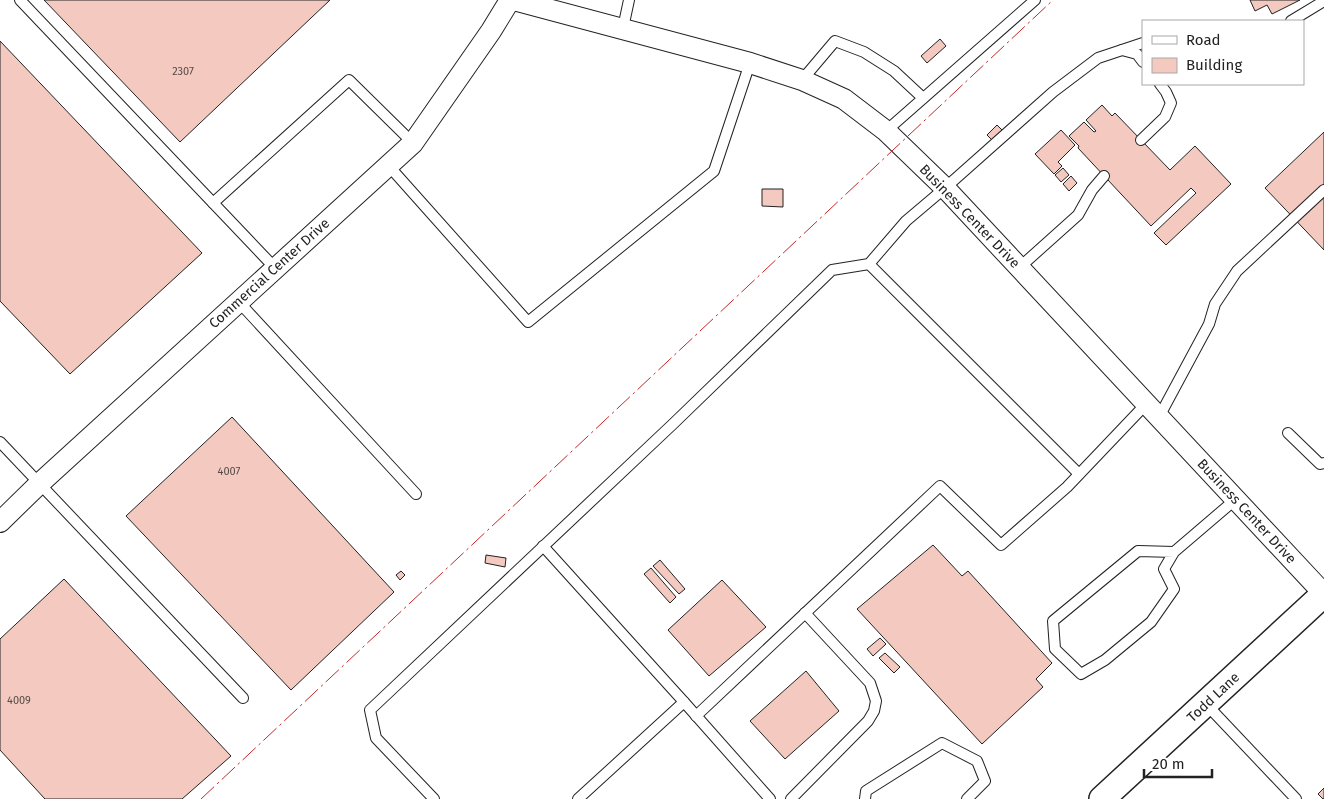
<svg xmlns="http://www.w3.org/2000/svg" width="1324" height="799" viewBox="0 0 1324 799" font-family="'Fira Sans',sans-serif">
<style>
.building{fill:#f3c9c0;stroke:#222}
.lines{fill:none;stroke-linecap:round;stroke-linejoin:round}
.service-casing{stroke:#222;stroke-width:12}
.minor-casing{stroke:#222;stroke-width:22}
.tertiary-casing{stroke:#222;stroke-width:28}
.service{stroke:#fff;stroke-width:10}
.minor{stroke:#fff;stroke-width:20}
.tertiary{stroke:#fff;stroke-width:25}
.power{stroke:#c62828;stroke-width:1;stroke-dasharray:18 4 2.5 4;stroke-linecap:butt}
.labels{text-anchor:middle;stroke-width:4;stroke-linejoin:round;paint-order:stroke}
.number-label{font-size:11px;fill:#564c4a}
.street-label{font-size:14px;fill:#222;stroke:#fff}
</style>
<rect width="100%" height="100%" fill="#fff"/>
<g class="building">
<path d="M44,0h286l-150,142z"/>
<path d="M1250,0h50l-28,14 -5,-9 -12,6z"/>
<path d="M940,39l6,7 -19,17 -6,-7z"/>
<path d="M0,41l202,212 -132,121 -70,-73z"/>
<path d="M1102,105l10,11 3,-3 55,57 25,-24 36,38 -65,61 -12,-12 42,-40 -5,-5 -40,38 -73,-78 1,-2 -10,-10 15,-14 10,10 2,-1 -10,-11z"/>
<path d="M997,125l6,6 -10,10 -6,-6z"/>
<path d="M1061,130l14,15 -17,17 4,4 -8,8 -19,-20z"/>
<path d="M1324,132v118l-59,-62z"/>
<path d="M1063,168l6,7 -8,7 -6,-7z"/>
<path d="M1071,176l6,7 -8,8 -6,-7z"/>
<path d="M762,189h21v18l-21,-1z"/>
<path d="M232,417l162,175 -103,98 -165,-174z"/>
<path d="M933,545l29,31 6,-5 84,92 -16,16 7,8 -61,57 -125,-135z"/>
<path d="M486,555l20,3 -1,9 -20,-4z"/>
<path d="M660,560l25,29 -6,5 -26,-28z"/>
<path d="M651,568l25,29 -6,6 -26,-29z"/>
<path d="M401,571l4,4 -5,5 -4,-5z"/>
<path d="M64,579l167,177 -49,43h-137l-45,-49v-111z"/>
<path d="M722,580l44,47 -57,49 -41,-46z"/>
<path d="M880,638l6,6 -13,12 -6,-7z"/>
<path d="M885,653l15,14 -6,6 -15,-15z"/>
<path d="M806,671l33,40 -54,48 -35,-38z"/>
<path d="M1324,788v11h-1l-5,-5z"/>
</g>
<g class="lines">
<g class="service-casing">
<g id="service">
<path d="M20,0l255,268"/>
<path d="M1291,21l33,-20"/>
<path d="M623,28l6,-28"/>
<path d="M1122,50l15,4 6,8"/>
<path d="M802,80l33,-39 29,11 30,19 29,27"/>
<path d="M886,131l149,-131"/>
<path d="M1141,140l24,-23 6,-14 -5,-11 -6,-8"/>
<path d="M388,165l140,157 186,-151 36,-108"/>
<path d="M213,203l136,-123 64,63"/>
<path d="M869,264l210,210"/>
<path d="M1020,267l58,-52 14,-25 12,-14"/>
<path d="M238,301l178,193"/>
<path d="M1159,417l50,-93 6,-20 22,-33 87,-81"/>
<path d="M1288,433l32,31 4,-1"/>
<path d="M0,442l243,256"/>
<path d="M543,546l141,156"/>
<path d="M1174,552l-36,-1 -85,70 2,28 26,25 24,-14 46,-38 23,-33 -10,-20 10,-17 62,-53"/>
<path d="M1206,704l90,95"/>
<path d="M696,716l244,-230 61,59 66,-58 80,-84"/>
<path d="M434,799l-58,-61 -6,-28 304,-287 158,-153 37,-6 37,-43 39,-33 108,-96 45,-34 45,-15"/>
<path d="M578,799l106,-97 86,97"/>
<path d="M791,799l77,-78 6,-10 2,-10 -6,-18 -65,-70"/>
<path d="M865,799l1,-8 76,-48 35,18 8,20 -18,18"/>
</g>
</g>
<g class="minor-casing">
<g id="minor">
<path d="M514,0l236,63 52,17 42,19 42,32 59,57 379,406"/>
<path d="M0,522l39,-38 374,-341 78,-112 19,-31"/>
</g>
</g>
<g class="tertiary-casing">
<path id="tertiary" d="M1102,799l222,-205"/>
</g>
<use href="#service" class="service"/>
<use href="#minor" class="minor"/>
<use href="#tertiary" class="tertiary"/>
<path class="power" d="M201,799l852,-799"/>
</g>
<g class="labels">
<g class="number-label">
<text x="183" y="75">2307</text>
<text x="229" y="475">4007</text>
<text x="19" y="704">4009</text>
</g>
<g class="street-label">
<text transform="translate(970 216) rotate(46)" y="5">Business Center Drive</text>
<text transform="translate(269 273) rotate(-42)" y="5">Commercial Center Drive</text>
<text transform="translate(1247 511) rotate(47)" y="5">Business Center Drive</text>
<text transform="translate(1213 697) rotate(-43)" y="5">Todd Lane</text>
</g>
</g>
<rect x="1142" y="20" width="162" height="65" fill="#ffffff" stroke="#a7a7a7"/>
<rect x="1152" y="36" width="25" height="8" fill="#ffffff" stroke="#a7a7a7"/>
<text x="1186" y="45" font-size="15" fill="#222222">Road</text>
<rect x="1152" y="58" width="25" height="15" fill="#f3c9c0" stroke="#a7a7a7"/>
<text x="1186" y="70" font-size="15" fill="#222222">Building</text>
<path d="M1144 769v8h68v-8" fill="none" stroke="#222222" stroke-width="2.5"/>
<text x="1152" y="769" font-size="15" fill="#222222" stroke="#ffffff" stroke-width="4" paint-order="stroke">20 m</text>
</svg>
